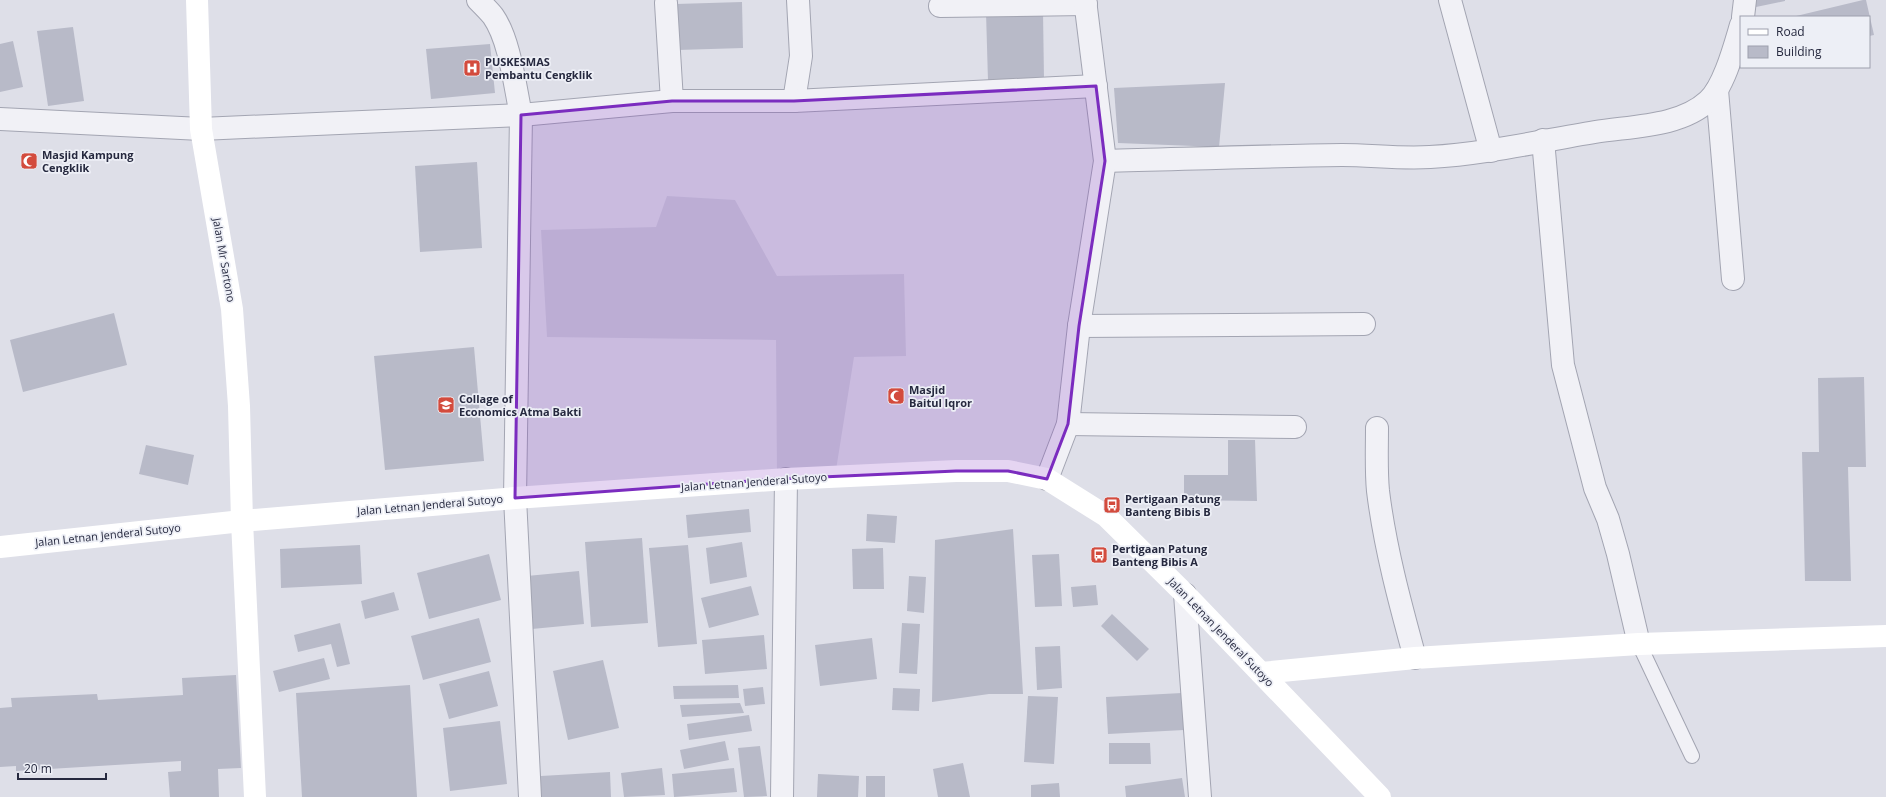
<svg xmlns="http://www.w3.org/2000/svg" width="1886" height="797" viewBox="0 0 1886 797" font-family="'Open Sans',sans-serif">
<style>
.built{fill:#ccceda}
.building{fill:#b8bac8}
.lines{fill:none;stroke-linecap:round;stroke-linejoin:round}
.lane-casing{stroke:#a3a5b2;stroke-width:16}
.street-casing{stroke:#a3a5b2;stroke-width:24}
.lane{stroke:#f1f1f6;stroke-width:14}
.street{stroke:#f1f1f6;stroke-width:22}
.secondary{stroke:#fff;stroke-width:22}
.marked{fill:#7b2cbf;fill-opacity:0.2;stroke:#7b2cbf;stroke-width:3;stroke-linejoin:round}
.labels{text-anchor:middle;stroke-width:3.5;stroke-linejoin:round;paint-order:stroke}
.poi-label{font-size:11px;font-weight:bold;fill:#26293f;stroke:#edeff6;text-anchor:start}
.street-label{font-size:11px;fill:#26293f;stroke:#edeff6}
</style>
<rect width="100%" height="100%" fill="#dedfe8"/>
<path class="built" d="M667,196l68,4 42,76 127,-2 2,82 -52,1 -18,113 -59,9 -1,-139 -229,-3 -6,-107 115,-3z"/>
<g class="building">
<path d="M1755,0h30v1l-29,6z"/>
<path d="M1863,0h3l8,35 -5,1v-19h-77z"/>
<path d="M742,2l1,46 -65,2 -2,-46z"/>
<path d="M1043,11l1,69 -56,1 -2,-69z"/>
<path d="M73,27l11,74 -36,5 -11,-75z"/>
<path d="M13,41l10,46 -23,5v-48z"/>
<path d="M490,44l5,49 -64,6 -5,-50z"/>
<path d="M1225,83l-6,64 -101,-4 -4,-55z"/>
<path d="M477,162l5,86 -62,4 -5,-86z"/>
<path d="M114,313l13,52 -104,27 -13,-52z"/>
<path d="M474,347l10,114 -99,9 -11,-114z"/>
<path d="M1864,377l2,90h-18l3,114h-46l-3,-129h17l-1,-74z"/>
<path d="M1228,440h27l2,61 -73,-1v-25h44z"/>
<path d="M146,445l48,10 -6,30 -49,-11z"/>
<path d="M749,509l2,23 -63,6 -2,-23z"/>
<path d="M867,514l30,2 -2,27 -29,-2z"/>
<path d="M1013,529l10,165h-34l-57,8 3,-162z"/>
<path d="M642,538l6,85 -57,4 -6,-85z"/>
<path d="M742,542l5,35 -37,7 -4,-36z"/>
<path d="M360,545l2,39 -81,4 -1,-39z"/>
<path d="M688,545l9,99 -39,3 -9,-99z"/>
<path d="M883,548l1,41h-31l-1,-40z"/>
<path d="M489,554l12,46 -72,19 -12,-46z"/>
<path d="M1059,554l3,52 -27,1 -3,-52z"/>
<path d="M579,571l5,53 -52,5 -5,-53z"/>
<path d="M909,576l17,1 -2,36 -17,-2z"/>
<path d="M1096,585l2,20 -25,2 -2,-20z"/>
<path d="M751,586l8,29 -50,13 -8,-30z"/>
<path d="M394,592l5,18 -34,9 -4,-18z"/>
<path d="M1112,614l37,35 -12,12 -36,-35z"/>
<path d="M479,618l12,44 -68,18 -12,-44z"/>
<path d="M340,623l10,41 -13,3 -6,-23 -33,8 -4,-17z"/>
<path d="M902,623l18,1 -3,50 -18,-1z"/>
<path d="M764,635l3,34 -62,5 -3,-34z"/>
<path d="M872,638l5,41 -57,7 -5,-41z"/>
<path d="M1060,646l2,42 -25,2 -2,-43z"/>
<path d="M324,658l6,21 -51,13 -6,-21z"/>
<path d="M603,660l16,68 -51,12 -15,-69z"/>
<path d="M489,671l9,35 -49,13 -10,-35z"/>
<path d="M236,675l5,93 -23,1 1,28h-49l-2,-25 13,-1v-10l-165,10v-5l-16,1v-59l12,-1 -1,-9 86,-4 1,6 85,-5 -1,-17z"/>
<path d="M410,685l7,112h-115l-6,-104z"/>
<path d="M738,685l1,13 -65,1 -1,-13z"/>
<path d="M763,687l2,17 -20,2 -2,-17z"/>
<path d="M893,688l27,1 -1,22 -27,-1z"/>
<path d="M1182,693l2,37 -76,4 -2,-37z"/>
<path d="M1028,696l30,1 -4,67 -30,-2z"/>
<path d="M740,703l4,10 -62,4 -2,-12z"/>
<path d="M749,715l3,16 -63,9 -2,-16z"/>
<path d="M500,721l7,63 -57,7 -7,-63z"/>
<path d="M725,741l4,19 -45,9 -4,-19z"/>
<path d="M1109,743h41l1,21h-42z"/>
<path d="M760,746l7,50 -23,1 -6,-49z"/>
<path d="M963,763l7,34h-32l-5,-28z"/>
<path d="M662,768l3,27 -41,2 -3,-24z"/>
<path d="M734,768l3,24 -63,5 -2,-23z"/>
<path d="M610,772l1,25h-70v-21z"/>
<path d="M818,774l41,2 -1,21h-41z"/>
<rect x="866" y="776" width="19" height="21"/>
<path d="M1182,778l3,19h-59l-1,-11z"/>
<path d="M1059,783l1,14h-29v-12z"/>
</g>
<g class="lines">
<g class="lane-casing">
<path id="lane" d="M1639,644l53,112"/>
</g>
<g class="street-casing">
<g id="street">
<path d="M478,0c5,5 11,11 15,16 17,24 22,71 28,99l-6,383 15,299"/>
<path d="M1450,0l41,151"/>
<path d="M666,3l6,98"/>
<path d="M940,6l146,-2"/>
<path d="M1743,17l2,-17"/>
<path d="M1717,90l16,189"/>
<path d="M794,101l7,-45 -3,-56"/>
<path d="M0,119l201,10 320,-14 151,-14h122l302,-15"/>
<path d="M1543,140l20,225 32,123 13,31 10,35 21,90"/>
<path d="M1105,161c79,-2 158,-5 237,-6 29,0 59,4 88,2 55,-3 110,-16 165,-25 36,-6 85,-5 113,-31 16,-14 27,-56 33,-76"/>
<path d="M1079,326l285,-2"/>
<path d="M1068,424l227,3"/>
<path d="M1377,428c0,21 -1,42 1,63 7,57 22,112 37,167"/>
<path d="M1047,479l21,-55 11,-98 26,-165 -20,-161"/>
<path d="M1185,594l15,203"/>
<path d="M782,797l4,-318"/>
</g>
</g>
<use href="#lane" class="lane"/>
<use href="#street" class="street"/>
<g class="secondary">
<path d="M197,0l4,129 31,180 7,97 3,115 13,276"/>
<path d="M0,547l242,-26 273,-23 271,-19 170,-8h52l39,8 59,37 79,78 195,203"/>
<path d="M1261,673l154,-15 224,-14 247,-8"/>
</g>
</g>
<path class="marked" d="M1096,86l9,75 -26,165 -11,98 -21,55 -39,-8h-52l-179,8 -262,19 6,-383 151,-14h122z"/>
<defs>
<g id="hospital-square" transform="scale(0.9)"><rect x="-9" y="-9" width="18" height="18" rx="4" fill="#d34b3d" stroke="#edeff6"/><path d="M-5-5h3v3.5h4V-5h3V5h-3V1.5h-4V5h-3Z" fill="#fff"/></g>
<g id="mosque-square" transform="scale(0.9)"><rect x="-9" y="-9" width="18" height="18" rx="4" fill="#d34b3d" stroke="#edeff6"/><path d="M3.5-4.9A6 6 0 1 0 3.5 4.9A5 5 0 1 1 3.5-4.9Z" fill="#fff"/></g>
<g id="school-square" transform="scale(0.9)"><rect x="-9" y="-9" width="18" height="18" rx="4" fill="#d34b3d" stroke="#edeff6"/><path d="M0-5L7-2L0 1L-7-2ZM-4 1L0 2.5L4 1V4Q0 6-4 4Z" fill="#fff"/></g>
<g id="bus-square" transform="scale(0.9)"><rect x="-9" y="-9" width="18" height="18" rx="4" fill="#d34b3d" stroke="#edeff6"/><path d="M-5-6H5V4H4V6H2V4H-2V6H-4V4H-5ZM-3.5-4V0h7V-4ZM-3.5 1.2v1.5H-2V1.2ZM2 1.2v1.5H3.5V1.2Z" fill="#fff"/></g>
</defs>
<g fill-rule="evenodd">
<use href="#hospital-square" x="472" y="68"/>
<use href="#mosque-square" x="29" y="161"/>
<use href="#mosque-square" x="896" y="396"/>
<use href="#school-square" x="446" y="405"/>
<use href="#bus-square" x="1112" y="505"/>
<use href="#bus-square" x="1099" y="555"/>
</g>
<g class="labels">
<g class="poi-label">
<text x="485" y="66">PUSKESMAS<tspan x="485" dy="13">Pembantu Cengklik</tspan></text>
<text x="42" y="159">Masjid Kampung<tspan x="42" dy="13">Cengklik</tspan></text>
<text x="909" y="394">Masjid<tspan x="909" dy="13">Baitul Iqror</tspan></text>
<text x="459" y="403">Collage of<tspan x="459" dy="13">Economics Atma Bakti</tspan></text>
<text x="1125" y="503">Pertigaan Patung<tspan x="1125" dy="13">Banteng Bibis B</tspan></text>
<text x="1112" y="553">Pertigaan Patung<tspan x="1112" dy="13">Banteng Bibis A</tspan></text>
</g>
<g class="street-label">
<text transform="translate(224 260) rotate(80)" y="4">Jalan Mr Sartono</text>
<text transform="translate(754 482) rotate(-4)" y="4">Jalan Letnan Jenderal Sutoyo</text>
<text transform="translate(430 505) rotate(-5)" y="4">Jalan Letnan Jenderal Sutoyo</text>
<text transform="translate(108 535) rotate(-6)" y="4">Jalan Letnan Jenderal Sutoyo</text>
<text transform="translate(1221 632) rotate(46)" y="4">Jalan Letnan Jenderal Sutoyo</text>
</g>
</g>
<rect x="1740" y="16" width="130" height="52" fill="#edeff6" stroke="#9da0ad"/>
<rect x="1748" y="29" width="20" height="6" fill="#ffffff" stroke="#9da0ad"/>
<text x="1776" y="36" font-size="12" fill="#26293f">Road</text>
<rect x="1748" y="46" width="20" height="12" fill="#b8bac8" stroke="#9da0ad"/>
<text x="1776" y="56" font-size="12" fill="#26293f">Building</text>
<path d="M18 773v6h88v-6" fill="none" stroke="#26293f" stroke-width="2"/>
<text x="24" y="773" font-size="12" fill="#26293f" stroke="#edeff6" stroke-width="3" paint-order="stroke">20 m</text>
</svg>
